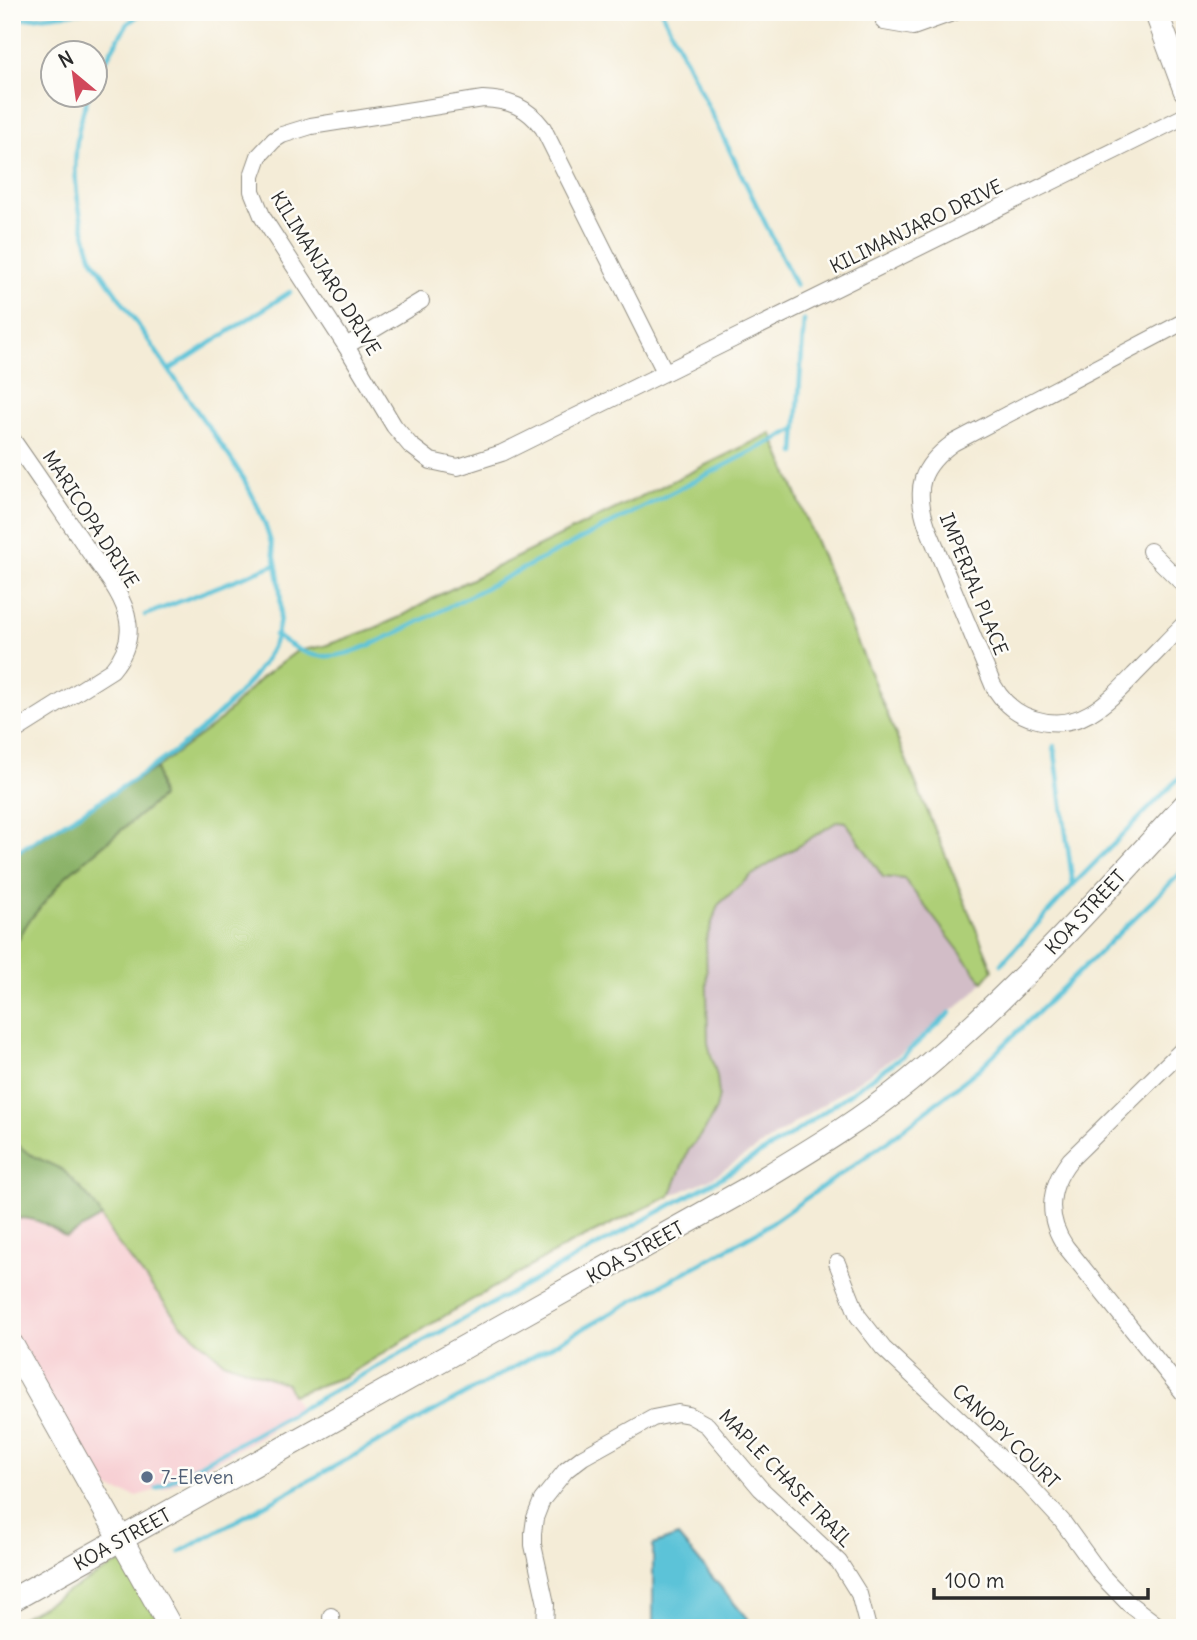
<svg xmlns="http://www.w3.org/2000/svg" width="1197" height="1640" viewBox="0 0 1197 1640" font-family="Delius,sans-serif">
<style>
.built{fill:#f7cfd3}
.industrial{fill:#d2bdc7}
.green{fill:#aecf77;stroke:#6c7d51;stroke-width:2}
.forest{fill:#8ab268;stroke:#5a6e4a;stroke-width:2}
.water{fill:#5cc3d8;stroke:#447782;stroke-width:2}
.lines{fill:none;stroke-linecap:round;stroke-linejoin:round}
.stream{stroke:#5cc3d8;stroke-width:4.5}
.street-casing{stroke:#908c81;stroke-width:18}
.secondary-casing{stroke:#908c81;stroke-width:25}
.street{stroke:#fff;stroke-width:16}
.secondary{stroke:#fff;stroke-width:23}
.service-dot{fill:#5c6f8a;stroke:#fdfcf7;stroke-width:2.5}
.labels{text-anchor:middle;stroke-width:5;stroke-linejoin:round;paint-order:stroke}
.street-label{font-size:19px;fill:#2b2b2b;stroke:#fdfcf7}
.service-label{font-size:19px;fill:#4e5e75;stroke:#fdfcf7;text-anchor:start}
</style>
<rect width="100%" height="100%" fill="#fdfcf7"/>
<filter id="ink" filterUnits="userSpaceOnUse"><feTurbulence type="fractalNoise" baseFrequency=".0143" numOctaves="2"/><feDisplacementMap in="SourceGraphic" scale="14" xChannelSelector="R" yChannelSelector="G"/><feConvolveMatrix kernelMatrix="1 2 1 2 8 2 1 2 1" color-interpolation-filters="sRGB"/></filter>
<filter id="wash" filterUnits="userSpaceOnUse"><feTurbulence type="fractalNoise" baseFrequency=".00686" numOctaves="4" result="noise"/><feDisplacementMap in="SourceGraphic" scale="28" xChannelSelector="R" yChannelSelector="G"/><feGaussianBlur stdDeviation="1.57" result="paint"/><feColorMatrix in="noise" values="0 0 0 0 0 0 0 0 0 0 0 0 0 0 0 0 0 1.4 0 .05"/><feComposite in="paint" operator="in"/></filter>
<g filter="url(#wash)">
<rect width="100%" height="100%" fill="#f4ecd7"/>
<path class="built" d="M21,1217l24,7 21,13 36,-20 11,20 68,87 76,50 30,10 13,26 -41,28 -91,49 -32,9 -34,-9 -90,-156v-111z"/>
<path class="industrial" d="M838,821l8,1 37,55 21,2 79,103 -13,14 -63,53 -197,130 -40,17 18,-45 18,-23 10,-19 -2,-50 -6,-16 -2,-103 12,-35 31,-28z"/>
<g class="green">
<path d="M771,433l222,537 -10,12 -79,-103 -21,-2 -37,-55 -8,-1 -89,56 -31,28 -12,35 2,103 9,34 2,18 -3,14 -10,19 -18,23 -18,45 -102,49 -112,64 -112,68 -52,18 -5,-11 -64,-23 -42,-37 -68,-87 -21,-36 -29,-31 -35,-16 -16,-14v-190l16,-28 38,-46 95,-79 -5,-29 62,-46 43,-44 36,-27 27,-5 51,-18 25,-11 41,-23z"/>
<path d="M124,1560l38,68h-150v-5z"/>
</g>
<g class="forest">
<path d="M156,768l5,29 -95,79 -38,46 -16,28v-93z"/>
<path d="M12,1140l17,14 34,16 29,31 10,16 -36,20c-15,-10 -35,-24 -54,-17z"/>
</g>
<path class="water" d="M678,1536l77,92h-102v-83z"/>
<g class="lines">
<g class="stream">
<path d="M662,12l134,274"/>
<path d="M12,20l69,-8"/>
<path d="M94,80l33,-56 16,-12"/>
<path d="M169,370l121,-78"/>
<path d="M795,453l9,-133"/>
<path d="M145,615l131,-51"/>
<path d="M275,635c9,6 19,13 29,17 32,14 69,-9 97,-21l395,-202"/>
<path d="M1054,746l19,139"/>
<path d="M12,855c84,-53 206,-115 257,-202 24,-41 6,-108 -12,-148 -15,-34 -39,-64 -60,-94 -35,-51 -70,-102 -105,-153 -18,-56 -25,-108 -3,-164"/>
<path d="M1001,964l72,-79 112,-113"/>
<path d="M157,1488l565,-311 72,-44 109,-77 47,-43"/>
<path d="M180,1552l581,-322 127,-89 91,-72 206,-200"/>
</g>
</g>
</g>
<g filter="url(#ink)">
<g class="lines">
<g class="street-casing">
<g id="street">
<path d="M884,22l29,5 42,-15"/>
<path d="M1185,321l-232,122c-33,24 -39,45 -26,83l66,159c9,16 23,29 41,34 45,14 73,-16 101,-45 17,-17 33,-34 50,-51"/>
<path d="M346,346l75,-45"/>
<path d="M665,372l-122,-244c-16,-21 -33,-28 -60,-29l-172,27 -29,9 -8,5 -15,16 -7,20v15l11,27 83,128 48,80 16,19 21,16 27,6 44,-14 683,-337"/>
<path d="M12,439c26,37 51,74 76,111 14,20 37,46 40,71 3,18 -4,35 -16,49l-100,63"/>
<path d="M1150,551l35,35"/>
<path d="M1185,1047l-115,113c-22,28 -24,58 -4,87l119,148"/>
<path d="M837,1263l21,53 25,32 143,134 36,39 39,54 27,28 33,25"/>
<path d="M331,1616l1,12"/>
<path d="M545,1628l1,-24 -13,-59v-12l2,-15 7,-18 24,-30 17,-13 70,-39 25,-5 11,2 18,10 54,64 78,73 20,32 9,34"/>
</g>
</g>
<g class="secondary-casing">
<g id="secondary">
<path d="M1156,12l29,78"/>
<path d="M12,1345l159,283"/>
<path d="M12,1600l733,-410c56,-34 113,-67 164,-109 100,-82 188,-180 276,-276"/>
</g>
</g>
<use href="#street" class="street"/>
<use href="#secondary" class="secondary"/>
</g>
</g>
<circle class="service-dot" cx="147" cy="1477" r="7"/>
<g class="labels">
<g class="street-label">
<text transform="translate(916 226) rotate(-26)" y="7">KILIMANJARO DRIVE</text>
<text transform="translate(326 273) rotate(58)" y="7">KILIMANJARO DRIVE</text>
<text transform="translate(91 519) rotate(57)" y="7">MARICOPA DRIVE</text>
<text transform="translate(974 584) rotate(68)" y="7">IMPERIAL PLACE</text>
<text transform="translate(1085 912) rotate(-47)" y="7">KOA STREET</text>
<text transform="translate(635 1252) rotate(-29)" y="7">KOA STREET</text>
<text transform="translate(1006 1436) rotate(44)" y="7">CANOPY COURT</text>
<text transform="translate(786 1478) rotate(46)" y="7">MAPLE CHASE TRAIL</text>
<text transform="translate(122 1539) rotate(-29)" y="7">KOA STREET</text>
</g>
<g class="service-label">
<text x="161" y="1484">7-Eleven</text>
</g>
</g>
<rect width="1197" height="1640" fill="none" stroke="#fdfcf7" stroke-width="42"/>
<g transform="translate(74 74) rotate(331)"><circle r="33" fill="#fdfcf7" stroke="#a9a8a5" stroke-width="2"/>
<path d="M0-5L12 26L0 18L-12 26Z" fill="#d1495b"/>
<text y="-10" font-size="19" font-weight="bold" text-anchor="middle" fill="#2b2b2b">N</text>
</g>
<path d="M934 1588v10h214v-10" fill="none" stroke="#2b2b2b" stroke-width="3.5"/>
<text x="945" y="1588" font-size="21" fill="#2b2b2b" stroke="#fdfcf7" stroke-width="5" paint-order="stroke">100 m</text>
</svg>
